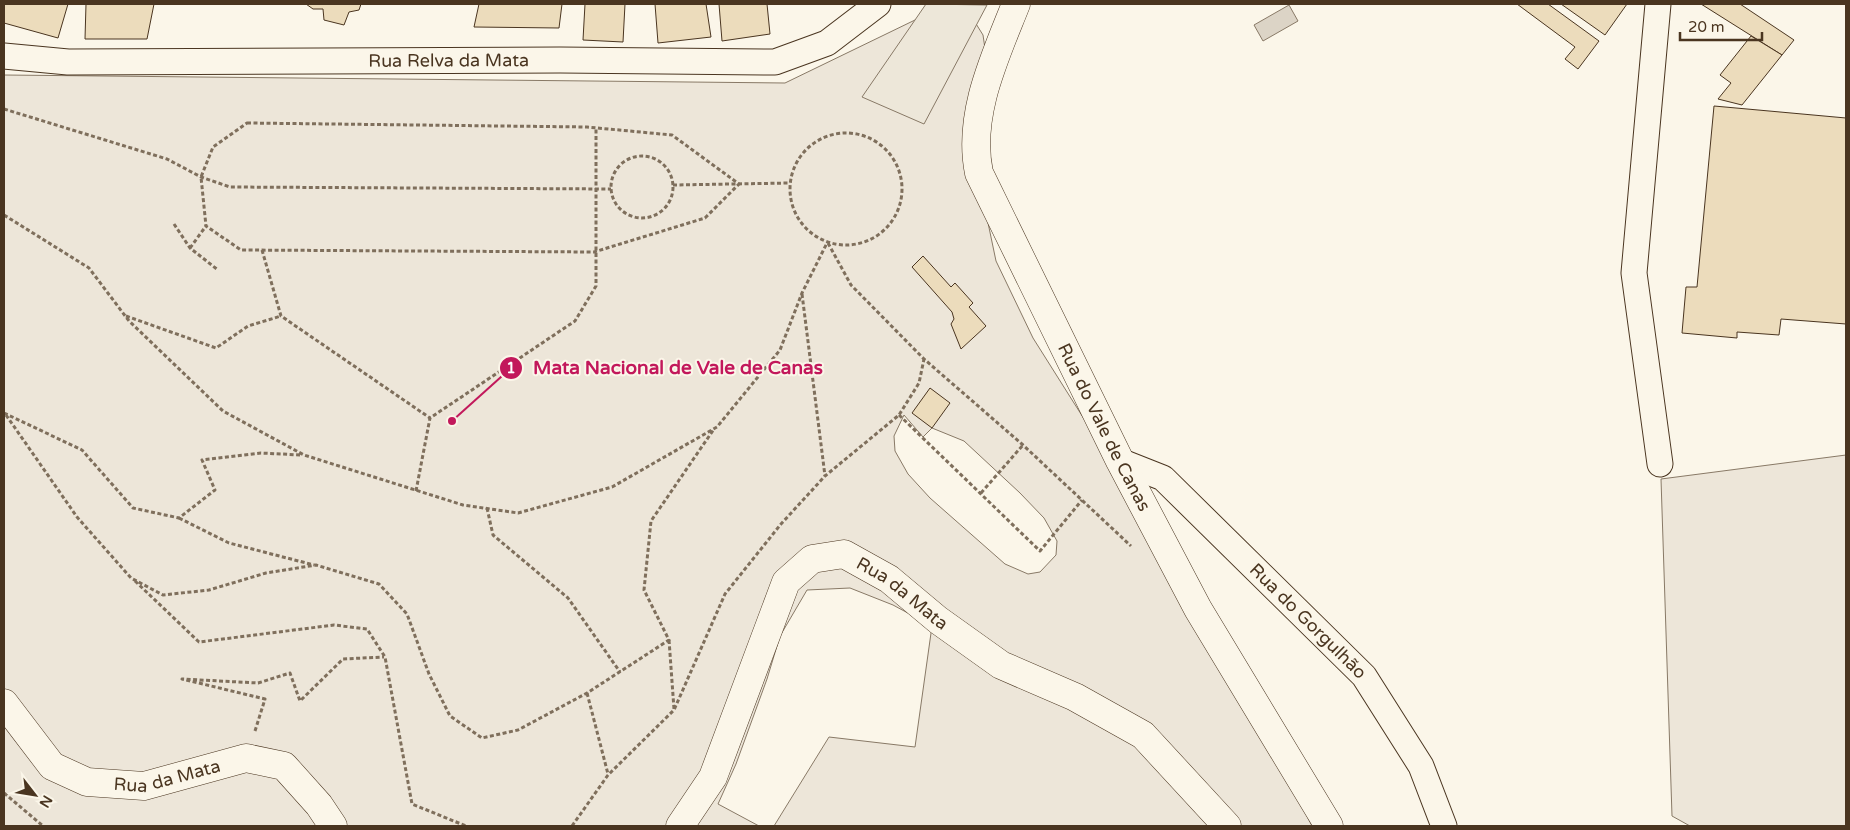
<svg xmlns="http://www.w3.org/2000/svg" width="1850" height="830" viewBox="0 0 1850 830" font-family="'Varela Round',sans-serif">
<style>
.green{fill:#ede6d9;stroke:#887966;fill-rule:evenodd}
.parking{fill:#ede7d9;stroke:#887966}
.water{fill:#dcd4c6;stroke:#887966}
.building{fill:#ecdcbc;stroke:#4a3520}
.lines{fill:none;stroke-linecap:round;stroke-linejoin:round}
.minor-casing{stroke:#4a3520;stroke-width:27}
.tertiary-casing{stroke:#4a3520;stroke-width:29}
.path{stroke:#7f6f5c;stroke-width:3;stroke-dasharray:4 2.5;stroke-linecap:butt}
.minor{stroke:#fbf6e9;stroke-width:25}
.tertiary{stroke:#fbf6e9;stroke-width:28}
.labels{text-anchor:middle;stroke-width:4;stroke-linejoin:round;paint-order:stroke}
.street-label{font-size:18px;fill:#4a3520;stroke:#fbf6e9}
.leader{fill:none;stroke:#c2185b;stroke-width:2}
.callout-dot{fill:#c2185b;stroke:#fbf6e9;stroke-width:2}
.mark-label{font-size:15px;text-anchor:middle;font-weight:bold;fill:#fff}
.callout-label{font-size:19px;text-anchor:middle;font-weight:bold;fill:#c2185b;stroke:#fbf6e9;stroke-width:4;stroke-linejoin:round;paint-order:stroke}
</style>
<rect width="100%" height="100%" fill="#fbf6e9"/>
<g class="green">
<path d="M948,4l20,7 15,24 5,34 -1,149 9,43 37,77 70,111 172,302 37,75h-538l55,-89 86,10 17,-121 -39,-21 -43,-17 -43,2 -27,46 -13,43 -31,85 -18,40 41,22h-755v-751l781,8zM904,415l19,22 9,-9 32,13 56,52 24,25 13,23 -1,14 -16,17 -12,2 -23,-10 -75,-66 -22,-24 -13,-23 -1,-15z"/>
<path d="M1846,455v371h-156l-18,-10 -11,-337z"/>
</g>
<path class="parking" d="M926,4l61,1 -63,119 -62,-27z"/>
<path class="water" d="M1289,5l9,16 -35,20 -9,-16z"/>
<g class="building">
<path d="M4,4h64l-10,34 -54,-15z"/>
<path d="M86,4h68l-7,35h-62z"/>
<path d="M306,4h55l-2,6 -10,2 -5,13 -20,-5 -1,-11h-10z"/>
<path d="M479,4h83l-3,24 -85,-1z"/>
<path d="M585,4h40l-2,38 -40,-2z"/>
<path d="M655,4h51l5,33 -53,6z"/>
<path d="M719,4h48l3,30 -48,7z"/>
<path d="M1517,4h31l51,37 -21,28 -13,-10 10,-12z"/>
<path d="M1561,4h66l-22,31z"/>
<path d="M1701,4h39l54,36 -12,15z"/>
<path d="M1751,36l31,19 -40,50 -24,-6 13,-16 -11,-8z"/>
<path d="M1714,106l132,12v206l-65,-5 -2,16 -42,-3v6l-55,-5 4,-46h11z"/>
<path d="M923,256l28,31 4,-4 18,20 -4,4 17,19 -25,23 -10,-25 3,-5 -2,-7 -40,-45z"/>
<path d="M930,388l20,15 -18,25 -20,-15z"/>
</g>
<g class="lines">
<g class="minor-casing">
<g id="minor">
<path d="M1658,4l-24,269 26,191"/>
<path id="s1" d="M4,56l64,6 492,-2 215,2 52,-19 51,-39"/>
<path id="s2" d="M1120,461l43,17 201,198 57,90 23,60"/>
</g>
</g>
<g class="tertiary-casing">
<g id="tertiary">
<path id="s3" d="M1016,4c-21,53 -49,111 -37,169l141,288 78,148 131,217"/>
<path id="s4" d="M4,703l48,63 35,16 57,4 102,-28 38,8 35,39 14,21"/>
<path id="s5" d="M680,826l33,-49 73,-195 26,-23 32,-5 45,25 49,41 63,45 74,32 68,38 84,91"/>
</g>
</g>
<g class="path">
<path d="M4,109l163,50 34,18 29,10 381,2"/>
<path d="M247,123l340,4 85,8 67,49 -34,34 -111,34 -353,-2 -35,-24 -5,-49 12,-30z"/>
<circle cx="846" cy="189" r="56"/>
<circle cx="642" cy="187" r="31"/>
<path d="M673,185l117,-2"/>
<path d="M4,215l85,53 40,53 94,90 81,44 159,50 55,8 94,-26 105,-60 63,-77 22,-57 25,-50"/>
<path d="M174,224l16,24 28,22"/>
<path d="M828,243l23,42 73,74 99,86 108,101"/>
<path d="M190,248l16,-22"/>
<path d="M262,250l19,66 149,102"/>
<path d="M802,294l23,182"/>
<path d="M126,316l90,32 32,-22 33,-10"/>
<path d="M4,413l78,37 51,58 46,10 36,-28 -13,-30 59,-7 40,2"/>
<path d="M6,415l71,102 54,61 32,17 46,-5 57,-17 50,-8 63,19 28,30 22,60 21,42 32,22 36,-8 69,-37 82,-53 -25,-50 7,-69 63,-92"/>
<path d="M899,415l141,136 42,-51"/>
<path d="M416,491l14,-73 145,-97 21,-35v-158"/>
<path d="M981,493l42,-48"/>
<path d="M487,508l6,27 75,63 52,74"/>
<path d="M179,518l50,25 85,22"/>
<path d="M135,581l64,61 135,-17 33,4 18,28 27,147 54,22"/>
<path d="M669,640l5,69"/>
<path d="M587,693l21,81"/>
<path d="M255,731l10,-32 -83,-20 76,4 32,-10 10,28 43,-42 41,-2"/>
<path d="M4,793l39,33"/>
<path d="M572,826l36,-51 66,-65 51,-116 56,-70 44,-48 74,-61 20,-32 5,-24"/>
</g>
<use href="#minor" class="minor"/>
<use href="#tertiary" class="tertiary"/>
</g>
<g class="labels">
<g class="street-label">
<text dy="6" stroke="none"><textPath href="#s1" startOffset="445">Rua Relva da Mata</textPath></text>
<text dy="6" stroke="none"><textPath href="#s3" startOffset="459">Rua do Vale de Canas</textPath></text>
<text dy="6" stroke="none"><textPath href="#s5" startOffset="405">Rua da Mata</textPath></text>
<text dy="6" stroke="none"><textPath href="#s2" startOffset="250">Rua do Gorgulhão</textPath></text>
<text dy="6" stroke="none"><textPath href="#s4" startOffset="199">Rua da Mata</textPath></text>
</g>
</g>
<path class="leader" d="M452 421L511 368"/>
<g class="callout-dot">
<circle cx="452" cy="421" r="5"/>
<circle cx="511" cy="368" r="12"/>
</g>
<g class="mark-label">
<text x="511" y="373">1</text>
</g>
<g class="callout-label">
<text x="678" y="374">Mata Nacional de Vale de Canas</text>
</g>
<rect width="1850" height="830" fill="none" stroke="#4a3520" stroke-width="10"/>
<g transform="translate(35 795) rotate(121)" stroke="#fbf6e9" stroke-width="4" paint-order="stroke">
<path d="M0-4L9 19L0 12L-9 19Z" fill="#4a3520"/>
<text y="-8" font-size="14" font-weight="bold" text-anchor="middle" fill="#4a3520">N</text>
</g>
<path d="M1680 32v8h82v-8" fill="none" stroke="#4a3520" stroke-width="2.5"/>
<text x="1688" y="32" font-size="15" fill="#4a3520" stroke="#fbf6e9" stroke-width="4" paint-order="stroke">20 m</text>
</svg>
